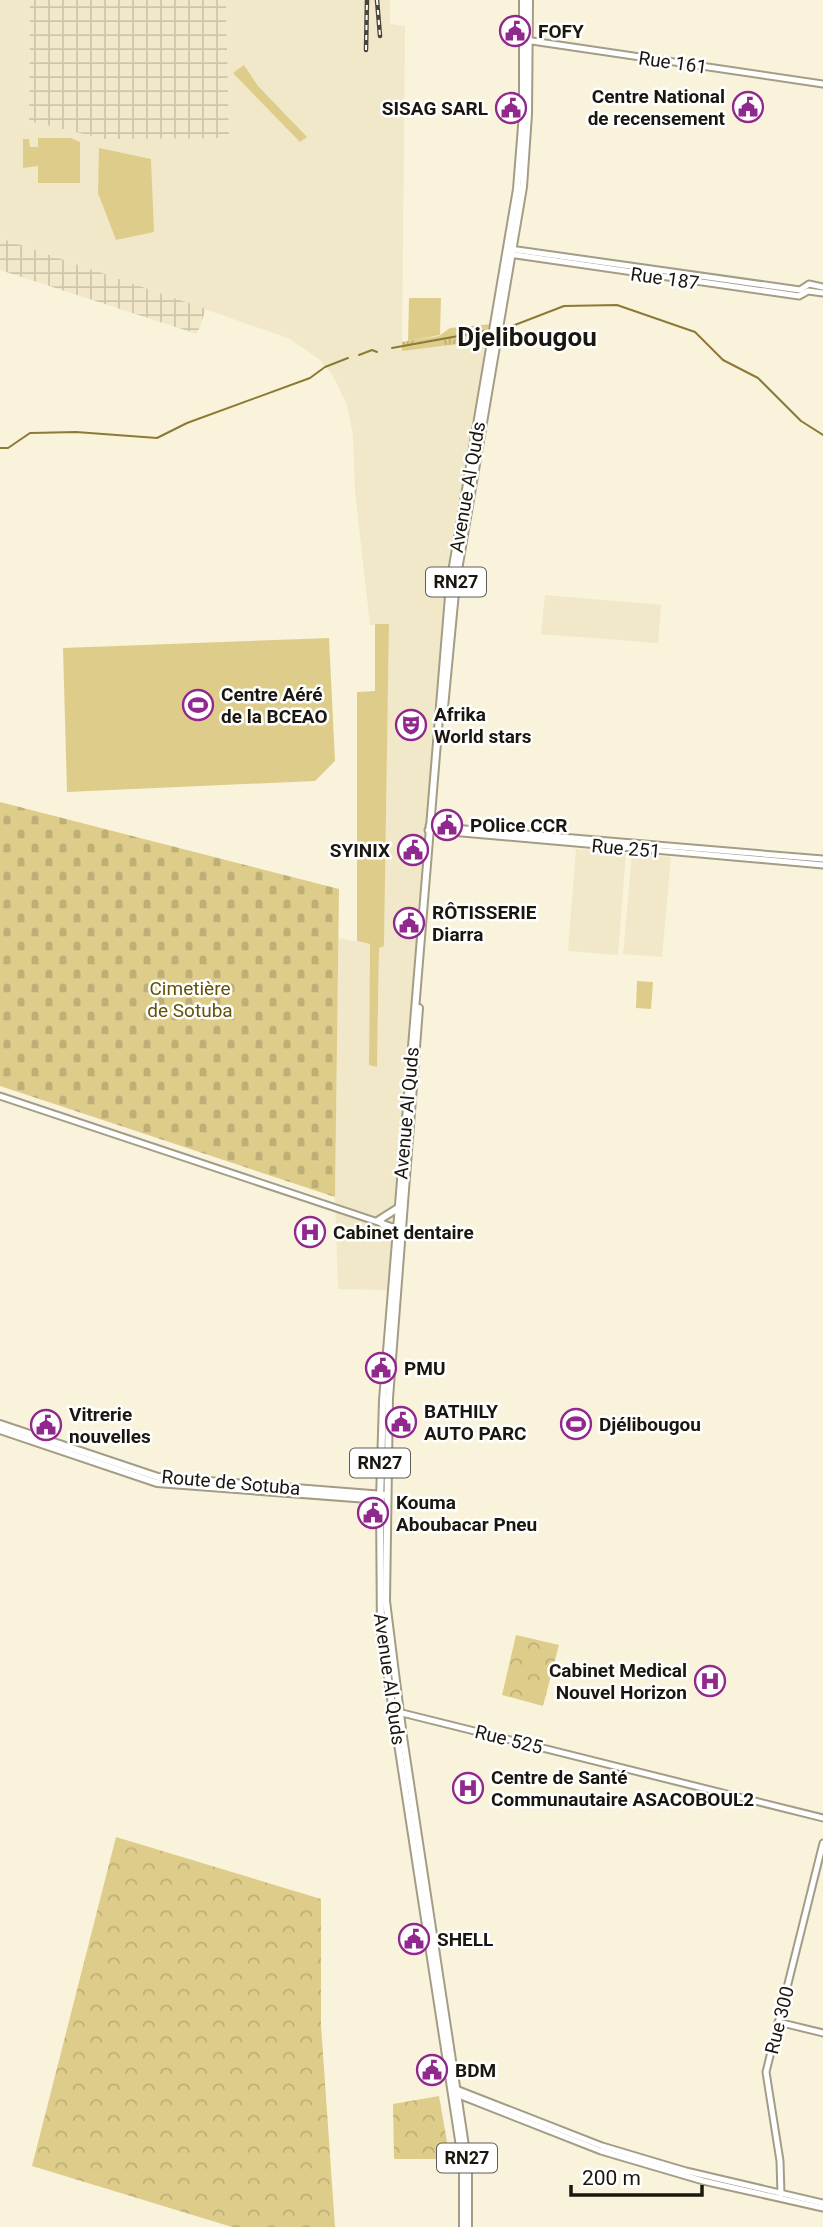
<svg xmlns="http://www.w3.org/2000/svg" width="823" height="2227" viewBox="0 0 823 2227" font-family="Roboto,sans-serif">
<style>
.built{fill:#f0e8c8}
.industrial{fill:url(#industrial-grid)}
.grass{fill:url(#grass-tufts)}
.cemetery{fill:url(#cemetery-stones)}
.park{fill:url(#park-crowns)}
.garden{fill:#decd8a}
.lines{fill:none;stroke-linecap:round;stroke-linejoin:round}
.stream{stroke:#8b7a35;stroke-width:2}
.secondary-casing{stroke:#a39d86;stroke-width:9}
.primary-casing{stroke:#a39d86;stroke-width:10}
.secondary{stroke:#fff;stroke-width:5}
.primary{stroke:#fff;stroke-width:6}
.rail-casing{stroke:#49453a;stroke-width:4.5}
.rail{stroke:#fff;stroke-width:2;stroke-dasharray:5;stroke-linecap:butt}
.labels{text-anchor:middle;stroke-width:5;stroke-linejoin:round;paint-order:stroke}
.shield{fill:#fff;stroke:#5f5d57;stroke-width:2}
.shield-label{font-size:18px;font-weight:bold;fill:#1a170f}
.poi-label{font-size:19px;font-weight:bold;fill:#1a170f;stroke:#fff;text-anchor:start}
.street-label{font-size:19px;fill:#1a170f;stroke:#fff}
.park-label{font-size:19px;fill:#625205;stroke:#fff}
.district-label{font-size:26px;font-weight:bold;fill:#1a170f;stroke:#fff}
</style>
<defs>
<pattern id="industrial-grid" width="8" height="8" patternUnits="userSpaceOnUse" patternTransform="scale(1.75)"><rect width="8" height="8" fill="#f0e8c8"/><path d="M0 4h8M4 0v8" fill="none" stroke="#cdc6ab"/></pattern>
<pattern id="grass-tufts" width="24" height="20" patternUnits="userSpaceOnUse" patternTransform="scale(1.75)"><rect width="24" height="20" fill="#decd8a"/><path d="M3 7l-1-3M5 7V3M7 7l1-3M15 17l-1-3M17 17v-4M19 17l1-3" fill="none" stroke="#beaf76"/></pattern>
<pattern id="cemetery-stones" width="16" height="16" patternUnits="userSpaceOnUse" patternTransform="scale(1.75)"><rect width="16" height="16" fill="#decd8a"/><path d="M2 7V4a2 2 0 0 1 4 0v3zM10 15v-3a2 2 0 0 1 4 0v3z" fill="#beaf76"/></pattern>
<pattern id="park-crowns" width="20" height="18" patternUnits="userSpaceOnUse" patternTransform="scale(1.75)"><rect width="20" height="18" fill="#decd8a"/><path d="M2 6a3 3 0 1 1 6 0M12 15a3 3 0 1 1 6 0" fill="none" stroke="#beaf76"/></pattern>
</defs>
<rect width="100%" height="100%" fill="#faf3db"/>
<g class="built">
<path d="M0,0h30l-1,121 200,17 -3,-138h164v24l15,2 -3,324 88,-14 -45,249 -56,705 -51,-1 -3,-92 3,-259 32,6 -1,121 8,2 2,-120 5,-1 5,-322 -19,1 -15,-133 -2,-57 -6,-30 -15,-31 -13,-15 -31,-21 -288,-100z"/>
<path d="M545,595l116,10 -3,38 -117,-9z"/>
<path d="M576,849l50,4 -8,102 -50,-4z"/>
<path d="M632,854l39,3 -9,100 -39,-3z"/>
</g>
<g class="industrial">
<path d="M30,0h196l3,138 -124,1 -76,-18z"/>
<path d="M0,238l206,71 -9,25 -197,-64z"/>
</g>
<path class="grass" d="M492,324l-2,12 -16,6 -72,9v-9l37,-6 11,-8z"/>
<path class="cemetery" d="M0,802l339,87 -4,308 -335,-111z"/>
<g class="park">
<path d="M516,1635l43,10 -16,61 -41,-11z"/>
<path d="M116,1837l205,62v126l14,202h-103l-200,-61z"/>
<path d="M439,2096l11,63h-56l-1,-55z"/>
</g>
<g class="garden">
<path d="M244,65l14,21 49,51 -7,5 -67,-69z"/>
<path d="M38,138h33l9,4v41h-42v-17l-15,2v-29h6l1,8h8z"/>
<path d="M99,148l52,11 3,73 -38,8 -18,-47z"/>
<path d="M409,298h32l-1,37 -32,6z"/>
<path d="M375,624h14l-5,322 -5,2 -2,119 -8,-2 1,-121 -13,-3v-249l18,-1z"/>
<path d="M329,638l6,123 -20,20 -248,11 -4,-144z"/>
<path d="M637,981l16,1 -2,27 -15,-1z"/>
</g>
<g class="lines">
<g class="stream">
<path d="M502,330l62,-24 53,-1 78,27 28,28 35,18 43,43 22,14"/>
<path d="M392,348l94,-17"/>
<path d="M359,355l13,-5 5,2"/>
<path d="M0,448h8l22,-15 46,-1 81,6 30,-15 123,-45 15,-11 23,-9"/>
</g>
<g class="secondary-casing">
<g id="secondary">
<path d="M525,40l298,44"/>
<path d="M510,249l290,41 9,-6 14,3"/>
<path d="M509,254l290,42 9,-5 15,2"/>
<path d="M429,826l394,33"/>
<path d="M428,830l395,35"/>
<path d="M0,1096l399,133"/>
<path d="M398,1712l425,106"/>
<path d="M778,2022l45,11"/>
<path d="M456,2089l146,57 84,25 137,32"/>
<path d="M456,2094l145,57 102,30 120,27"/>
<path d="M781,2195l-1,-34 -14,-89 57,-229"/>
</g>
</g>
<g class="primary-casing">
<g id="primary">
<path d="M443,718l13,-136 67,-395 5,-73 1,-114"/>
<path d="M419,1008l-30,390 -3,203 17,136 65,429v61"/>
<path d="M395,1238l-16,-18 19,-12"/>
<path d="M0,1424l158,53 226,18"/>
<path d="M0,1430l157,53 224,17"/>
<path d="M463,2227v-61l-82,-533 -1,-133 3,-100 67,-816 67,-395 6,-75v-114"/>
</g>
</g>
<use href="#secondary" class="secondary"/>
<use href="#primary" class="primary"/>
<g class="rail-casing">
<g id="rail">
<path d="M377,0l3,36"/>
<path d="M366,50l1,-50"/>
</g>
</g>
<use href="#rail" class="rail"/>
</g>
<defs>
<g id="civic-ring" transform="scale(1.575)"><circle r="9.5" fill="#fff" stroke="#90288d" stroke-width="1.5"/><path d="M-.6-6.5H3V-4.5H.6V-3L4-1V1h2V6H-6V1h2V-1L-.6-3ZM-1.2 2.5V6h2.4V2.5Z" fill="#90288d"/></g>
<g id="stadium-ring" transform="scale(1.575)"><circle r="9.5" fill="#fff" stroke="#90288d" stroke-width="1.5"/><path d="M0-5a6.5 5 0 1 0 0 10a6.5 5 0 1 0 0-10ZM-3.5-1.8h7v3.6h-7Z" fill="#90288d"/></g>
<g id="theatre-ring" transform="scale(1.575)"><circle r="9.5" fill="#fff" stroke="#90288d" stroke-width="1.5"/><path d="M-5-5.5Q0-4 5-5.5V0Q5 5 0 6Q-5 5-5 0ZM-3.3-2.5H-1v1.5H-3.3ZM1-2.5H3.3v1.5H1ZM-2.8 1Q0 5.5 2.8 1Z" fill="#90288d"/></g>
<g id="hospital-ring" transform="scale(1.575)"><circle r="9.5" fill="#fff" stroke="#90288d" stroke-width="1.5"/><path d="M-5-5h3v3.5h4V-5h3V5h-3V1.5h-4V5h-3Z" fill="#90288d"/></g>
</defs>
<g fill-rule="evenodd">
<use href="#civic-ring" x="515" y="31"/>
<use href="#civic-ring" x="748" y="107"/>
<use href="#civic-ring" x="511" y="108"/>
<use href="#stadium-ring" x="198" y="705"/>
<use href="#theatre-ring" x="411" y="725"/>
<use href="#civic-ring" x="447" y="825"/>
<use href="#civic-ring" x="413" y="850"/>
<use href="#civic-ring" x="409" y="923"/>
<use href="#hospital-ring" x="310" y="1232"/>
<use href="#civic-ring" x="381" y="1368"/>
<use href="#civic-ring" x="401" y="1422"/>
<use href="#stadium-ring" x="576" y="1424"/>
<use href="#civic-ring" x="46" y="1425"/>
<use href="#civic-ring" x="373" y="1513"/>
<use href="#hospital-ring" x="710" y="1681"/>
<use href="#hospital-ring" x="468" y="1788"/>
<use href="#civic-ring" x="414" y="1939"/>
<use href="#civic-ring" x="432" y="2070"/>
</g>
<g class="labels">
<g class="shield">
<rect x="426" y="567.5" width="60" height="29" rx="5"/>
<rect x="350" y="1448.5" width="60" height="29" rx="5"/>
<rect x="437" y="2143.5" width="60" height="29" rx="5"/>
</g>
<g class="shield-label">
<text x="456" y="588">RN27</text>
<text x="380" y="1469">RN27</text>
<text x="467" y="2164">RN27</text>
</g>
<g class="poi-label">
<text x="538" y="38">FOFY</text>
<text x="725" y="103" text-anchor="end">Centre National<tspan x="725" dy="22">de recensement</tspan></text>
<text x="488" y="115" text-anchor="end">SISAG SARL</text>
<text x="221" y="701">Centre Aéré<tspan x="221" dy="22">de la BCEAO</tspan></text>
<text x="434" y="721">Afrika<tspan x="434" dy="22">World stars</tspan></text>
<text x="470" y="832">POlice CCR</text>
<text x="390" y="857" text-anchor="end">SYINIX</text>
<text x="432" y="919">RÔTISSERIE<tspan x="432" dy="22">Diarra</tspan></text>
<text x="333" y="1239">Cabinet dentaire</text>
<text x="404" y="1375">PMU</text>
<text x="424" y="1418">BATHILY<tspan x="424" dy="22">AUTO PARC</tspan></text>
<text x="69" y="1421">Vitrerie<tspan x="69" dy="22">nouvelles</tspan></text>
<text x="599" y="1431">Djélibougou</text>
<text x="396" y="1509">Kouma<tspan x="396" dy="22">Aboubacar Pneu</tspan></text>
<text x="687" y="1677" text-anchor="end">Cabinet Medical<tspan x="687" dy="22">Nouvel Horizon</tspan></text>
<text x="491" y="1784">Centre de Santé<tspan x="491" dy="22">Communautaire ASACOBOUL2</tspan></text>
<text x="437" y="1946">SHELL</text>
<text x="455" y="2077">BDM</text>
</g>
<g class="street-label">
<text transform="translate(673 62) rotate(8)" y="7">Rue 161</text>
<text transform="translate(665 278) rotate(8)" y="7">Rue 187</text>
<text transform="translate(467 487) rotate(-80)" y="7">Avenue Al Quds</text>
<text transform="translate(626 848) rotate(5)" y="7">Rue 251</text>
<text transform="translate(406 1113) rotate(-85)" y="7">Avenue Al Quds</text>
<text transform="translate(231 1482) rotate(5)" y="7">Route de Sotuba</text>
<text transform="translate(390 1679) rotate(82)" y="7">Avenue Al Quds</text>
<text transform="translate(509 1739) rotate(14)" y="7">Rue 525</text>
<text transform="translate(779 2020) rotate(-76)" y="7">Rue 300</text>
</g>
<g class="park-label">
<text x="190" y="995">Cimetière<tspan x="190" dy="22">de Sotuba</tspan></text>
</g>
<g class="district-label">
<text x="527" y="346">Djelibougou</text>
</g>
</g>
<path d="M571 2185v10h131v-10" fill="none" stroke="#1a170f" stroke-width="3.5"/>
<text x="582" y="2185" font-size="21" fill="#1a170f" stroke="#ffffff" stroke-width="5" paint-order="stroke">200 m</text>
</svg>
